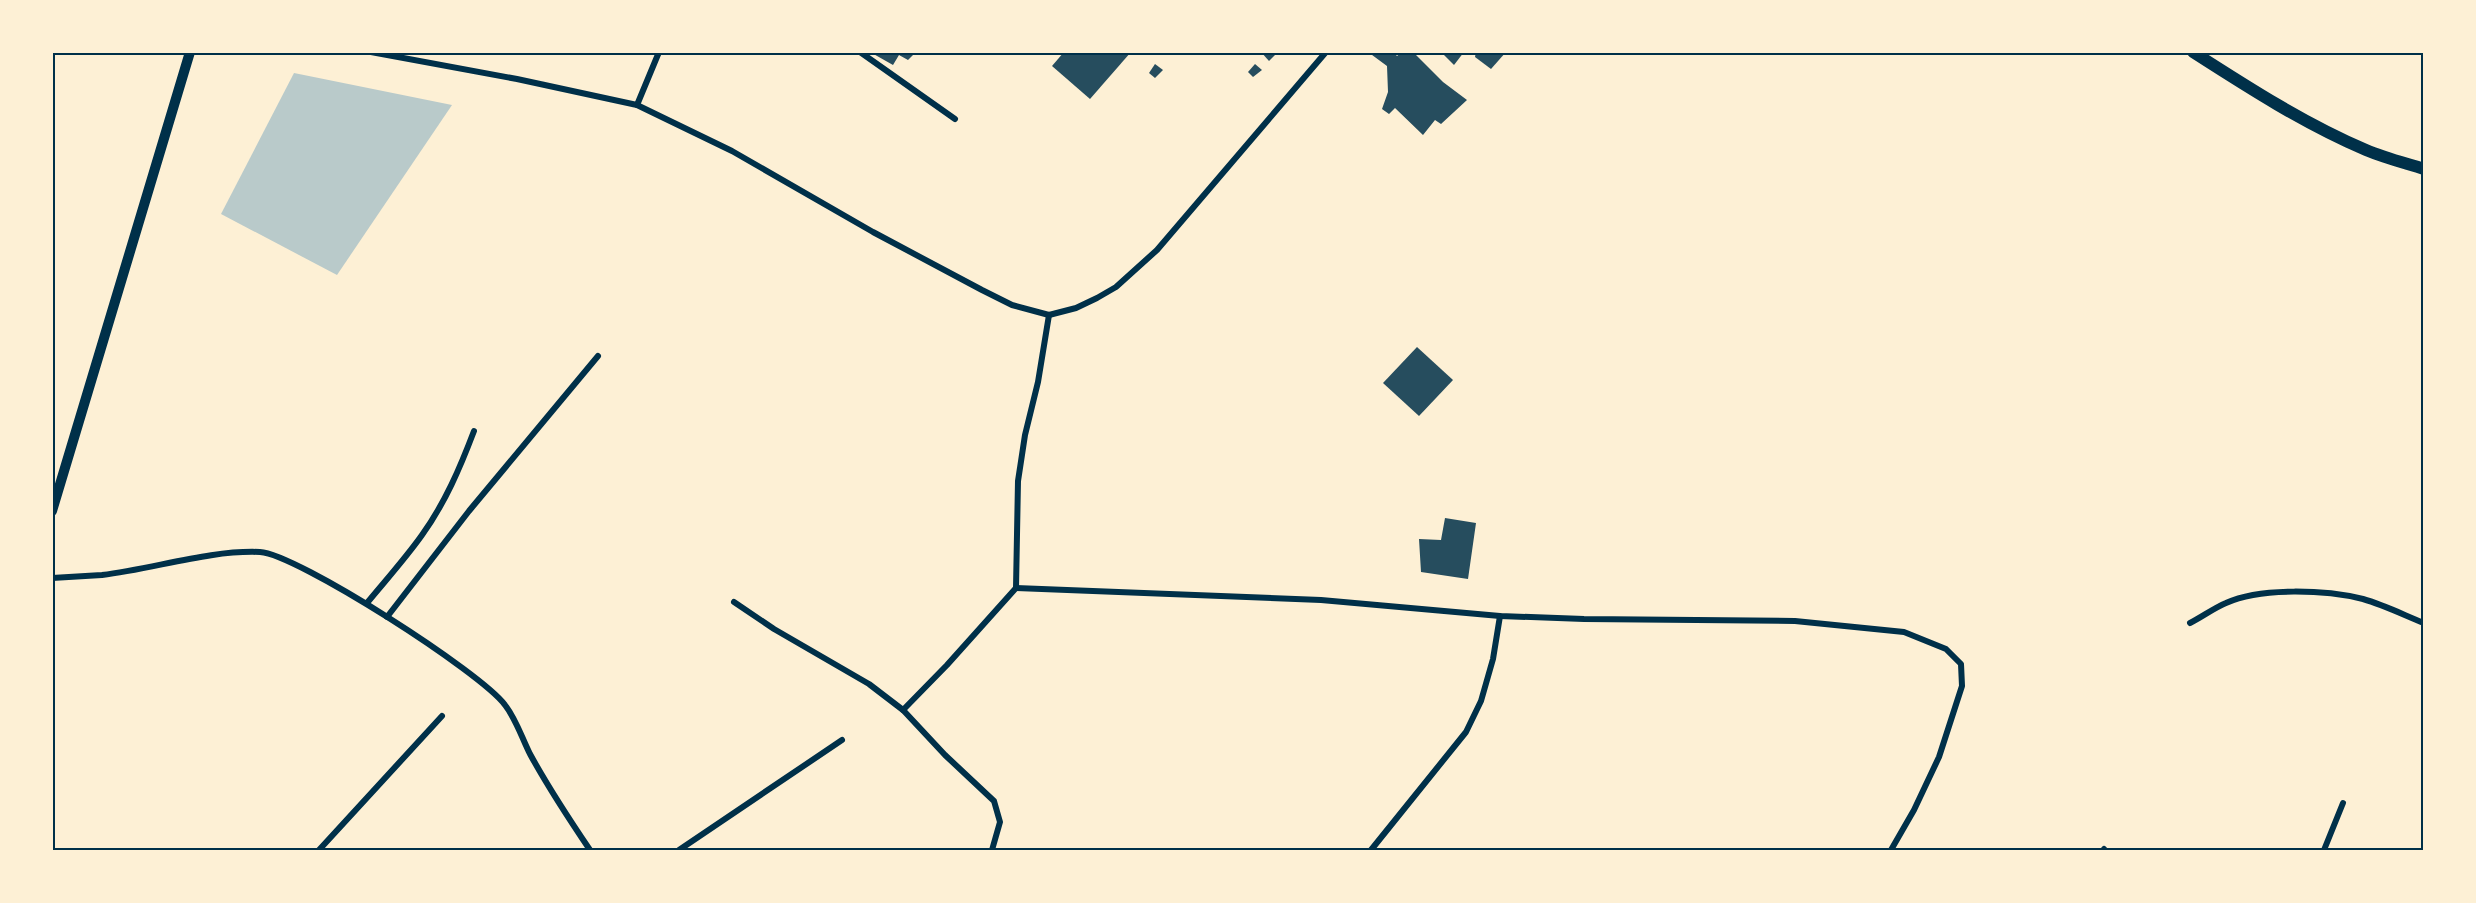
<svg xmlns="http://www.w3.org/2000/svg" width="2476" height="903" viewBox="0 0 2476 903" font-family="'Roboto Condensed',sans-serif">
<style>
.green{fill:#b9caca}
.building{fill:#264d5e}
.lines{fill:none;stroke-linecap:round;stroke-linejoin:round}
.minor{stroke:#003049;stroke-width:6}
.tertiary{stroke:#003049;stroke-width:10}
.secondary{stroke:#003049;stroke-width:12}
.neatline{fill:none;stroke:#003049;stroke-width:2}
</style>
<rect width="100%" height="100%" fill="#fdf0d5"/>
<path class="green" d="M294,73l158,32 -115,170 -116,-61z"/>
<g class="building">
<path d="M870,52h46l-8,8 -9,-5 -6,10z"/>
<path d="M1064,52h67l-41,47 -38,-33z"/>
<path d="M1261,52h17l-9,9z"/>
<path d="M1368,52h25l4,4 5,-4h11l30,30 24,18 -26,24 -6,-4 -12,15 -28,-27 -6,6 -7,-5 6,-17 -1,-26z"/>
<path d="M1441,52h23l-10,13z"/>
<path d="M1476,52h30l-15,17 -16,-12z"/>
<path d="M1155,64l8,6 -8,8 -6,-5z"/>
<path d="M1255,64l7,6 -9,7 -5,-5z"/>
<path d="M1417,347l36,33 -34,36 -36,-33z"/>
<path d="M1445,518l31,5 -8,56 -47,-7 -2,-33 22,1z"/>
</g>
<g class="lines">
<g class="minor">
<path d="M371,52l146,27 120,26 95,46 141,81 109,58 30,15 37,10 27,-7 21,-10 19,-11 41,-37 169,-198"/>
<path d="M860,52l95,67"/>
<path d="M637,105l22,-53"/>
<path d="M52,578c17,-1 34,-2 50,-3 52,-6 106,-25 158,-23 37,2 222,121 245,153 11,14 17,33 25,49 18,33 39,65 60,96"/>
<path d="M1016,588l305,12 179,16 84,3 211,2 109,11 42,17 15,15 1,22 -23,71 -25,53 -23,40"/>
<path d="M734,602l40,27 95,55 34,26 42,45 49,46 6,21 -8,28"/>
<path d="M367,603c18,-22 38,-44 55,-68 23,-32 38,-67 52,-104"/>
<path d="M387,617l82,-106 129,-155"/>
<path d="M2190,623c12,-6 24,-15 36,-20 35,-16 100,-13 137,-4 21,6 41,16 61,24"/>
<path d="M903,710l44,-45 69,-77 2,-107 7,-46 13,-53 11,-67"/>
<path d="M2104,849l1,1"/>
<path d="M319,850l123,-134"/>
<path d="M679,850l163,-110"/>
<path d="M1371,850l95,-118 15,-31 12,-42 7,-43"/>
<path d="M2324,850l19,-47"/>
</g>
<path class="tertiary" d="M52,511l138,-459"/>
<path class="secondary" d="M2193,52c56,36 112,72 173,98 19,8 39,13 58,19"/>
</g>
<rect width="2476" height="903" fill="none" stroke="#fdf0d5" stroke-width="108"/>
<rect x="54" y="54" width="2368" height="795" class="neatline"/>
</svg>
